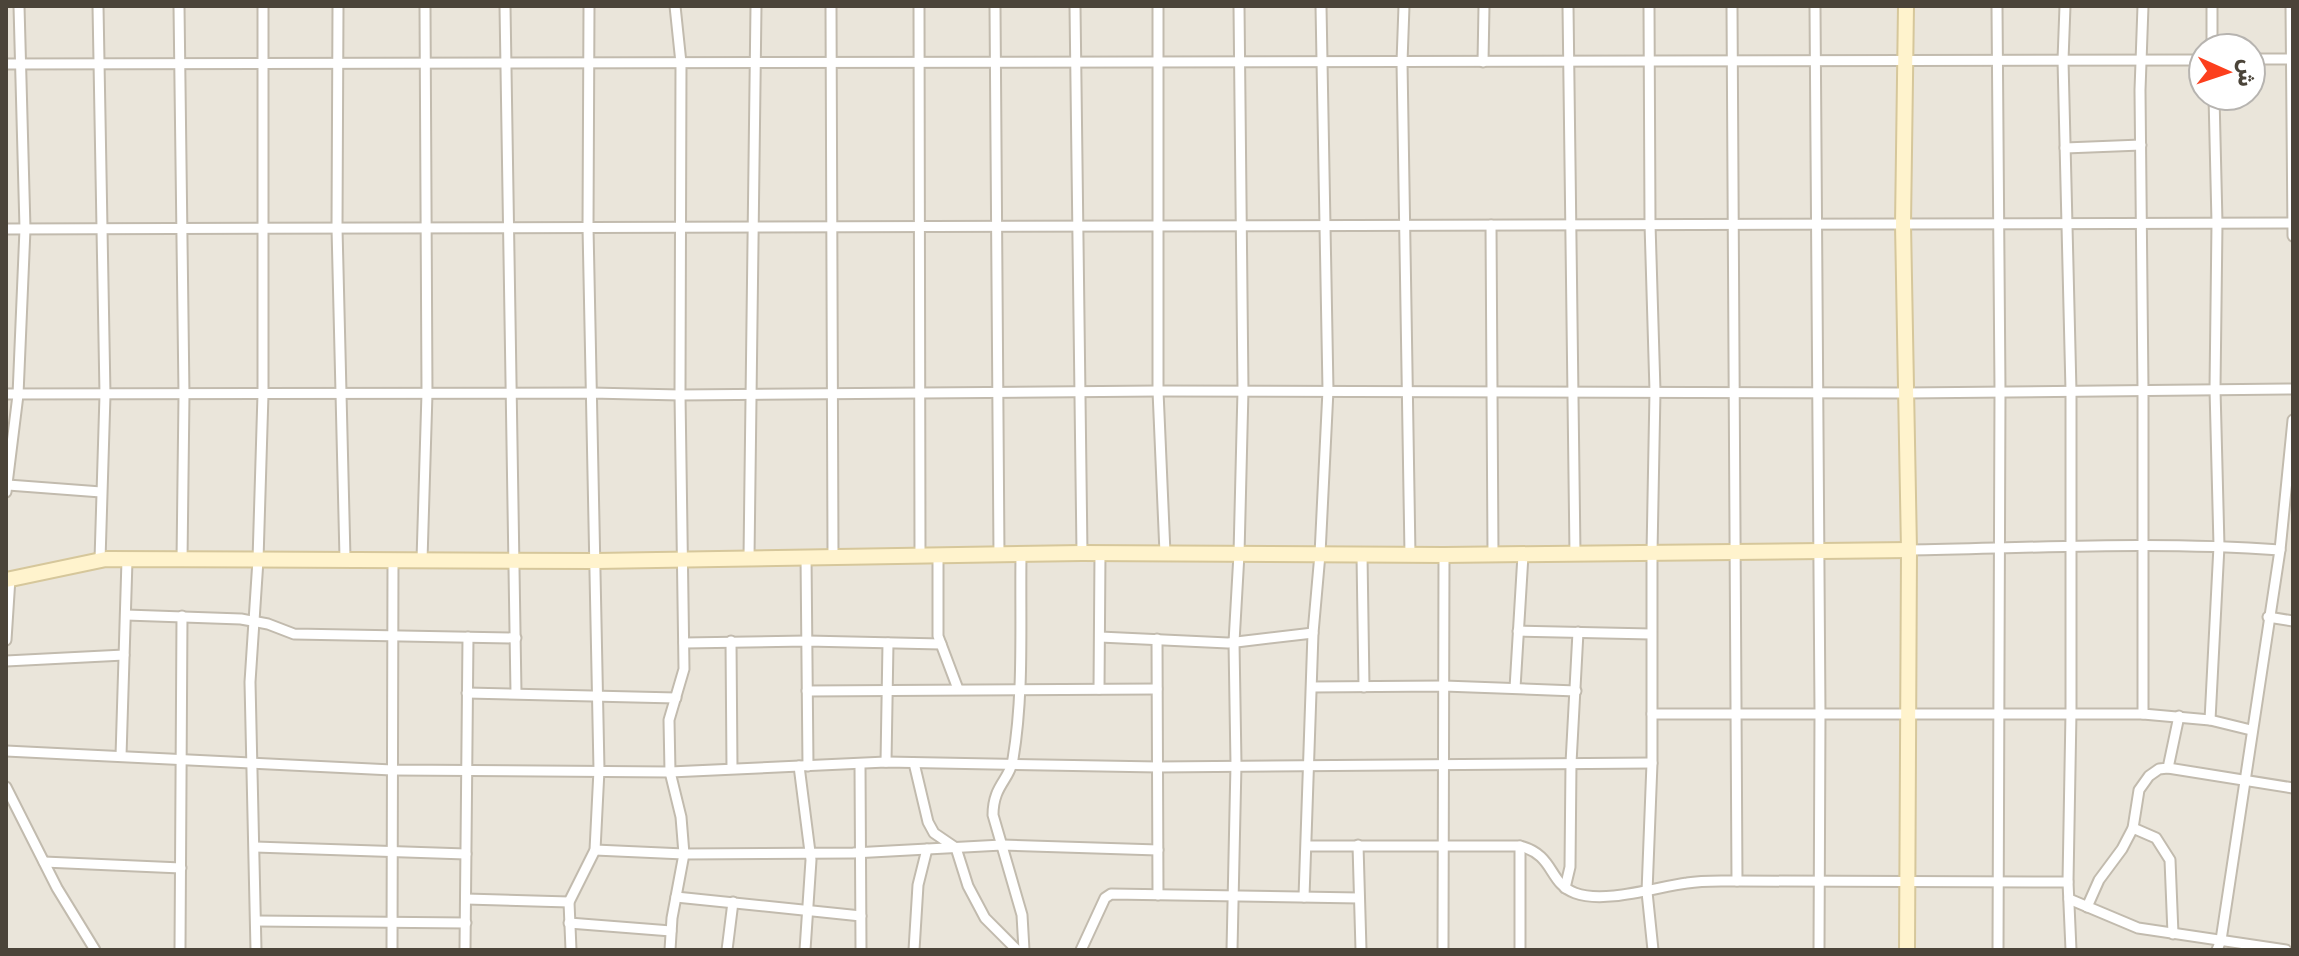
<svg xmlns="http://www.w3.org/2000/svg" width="2299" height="956" viewBox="0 0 2299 956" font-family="Rubik,'Noto Naskh Arabic',sans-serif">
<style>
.residential{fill:#eae5da;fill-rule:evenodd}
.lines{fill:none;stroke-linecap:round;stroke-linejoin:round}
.street-casing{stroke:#c2bbae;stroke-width:13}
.secondary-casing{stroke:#d6c79b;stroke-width:18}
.street{stroke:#fff;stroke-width:9}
.secondary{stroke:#fff3cd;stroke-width:14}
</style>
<rect width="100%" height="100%" fill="#f6f3ec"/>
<path class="residential" d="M6,6h2287v944h-2287zM2203,48h48v48h-48z"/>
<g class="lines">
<g class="street-casing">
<g id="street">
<path d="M98,6l7,389 -5,165"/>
<path d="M179,6l5,389 -2,166"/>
<path d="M338,6l-1,222 8,330"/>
<path d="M505,6l11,687"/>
<path d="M831,6l2,550"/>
<path d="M919,6l1,549"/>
<path d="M995,6l4,550"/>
<path d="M1075,6l7,547"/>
<path d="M1158,6v385l7,162"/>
<path d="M1404,6l-2,56 8,493"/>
<path d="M1568,6l7,548"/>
<path d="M1649,6l1,218 5,167 -3,162v210l-5,129 6,58"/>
<path d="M1732,6l5,875"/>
<path d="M1815,6l5,707 -1,237"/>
<path d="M1997,6l3,385 -2,559"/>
<path d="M2065,6l-2,54 8,331v321l-3,170 3,68"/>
<path d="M2212,6v42"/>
<path d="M2291,6l2,230"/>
<path d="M2251,59h42"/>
<path d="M1483,62l1,-56"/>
<path d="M6,64l2197,-4"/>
<path d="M2065,148l76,-3"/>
<path d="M1491,225l2,329"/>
<path d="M6,229l2285,-6"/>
<path d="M6,394l585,-1 89,2 478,-4 748,2 387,-4"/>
<path d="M8,485l93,7"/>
<path d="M6,492l12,-97 7,-166 -6,-223"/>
<path d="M1909,550c123,-2 247,-9 371,0"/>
<path d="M938,555v81l20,53"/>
<path d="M1362,555l2,132"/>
<path d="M806,556l2,210"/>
<path d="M1021,556c-1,67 3,137 -8,203 -3,21 -20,26 -20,56l29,100 2,35"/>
<path d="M749,557l7,-551"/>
<path d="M422,560l5,-167 -2,-387"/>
<path d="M126,615l115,4 27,5 26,10 222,4"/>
<path d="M2268,617l25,4"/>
<path d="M1518,631l133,3"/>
<path d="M1100,637l128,6 85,-10"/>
<path d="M1157,639l1,256"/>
<path d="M6,640l4,-62"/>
<path d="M731,641l1,127"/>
<path d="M684,643l123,-2 134,3"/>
<path d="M6,661l118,-6"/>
<path d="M1312,687l132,-1 132,5"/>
<path d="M1515,688l8,-133"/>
<path d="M1099,689l1,-136"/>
<path d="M807,691l350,-2"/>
<path d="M467,693l209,5"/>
<path d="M1652,714h491l67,6 41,10"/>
<path d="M2143,714v-324l-3,-300 3,-84"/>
<path d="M2210,720l9,-174 -4,-157 2,-166 -3,-127"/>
<path d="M6,751l386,19 278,2 216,-10 272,5 494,-4"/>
<path d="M121,756l6,-196"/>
<path d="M886,762l2,-119"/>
<path d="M914,763l14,59 6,11 22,15 12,38 17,32 32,32"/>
<path d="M860,764l1,186"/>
<path d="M799,766l12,94 -6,90"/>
<path d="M2168,768l125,20"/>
<path d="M6,787l51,101 38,62"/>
<path d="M2133,828l23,10 14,22 3,74"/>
<path d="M1358,845l3,105"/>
<path d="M1307,846h213c35,9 28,37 55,47 30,11 81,-6 112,-10 17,-3 34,-2 50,-2l331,1"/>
<path d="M255,847l211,7"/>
<path d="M595,850l89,4 169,-1 149,-8 156,5"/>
<path d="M44,862l137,6"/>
<path d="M1565,888l5,-21 1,-104 7,-131"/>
<path d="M676,897l185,19"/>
<path d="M1304,897l9,-264 7,-79 8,-164 -7,-384"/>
<path d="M466,899l103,3"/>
<path d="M2069,899l69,29 148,22"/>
<path d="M2087,907l12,-27 23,-31 11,-21 6,-38 10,-14 10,-7 9,-1 11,-52"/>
<path d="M256,921l210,2"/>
<path d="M569,923l102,8"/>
<path d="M180,950l2,-334"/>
<path d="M256,950l-6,-268 8,-122 5,-166v-388"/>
<path d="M392,950l1,-391"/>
<path d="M465,950l3,-313"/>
<path d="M571,950l-2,-48 26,-52 4,-80 -11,-543 1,-221"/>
<path d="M670,950l2,-32 12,-64 -3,-37 -11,-45 -1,-52 15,-51 -4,-274 1,-332 -6,-57"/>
<path d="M727,950l6,-48"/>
<path d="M914,950l4,-65 9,-36"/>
<path d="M1081,950l24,-52 6,-4 248,4"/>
<path d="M1232,950l4,-186 -2,-122 5,-88 4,-164 -4,-384"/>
<path d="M1443,950l1,-395"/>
<path d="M1520,950v-104"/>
<path d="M2217,950l4,-10 59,-390 13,-130"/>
</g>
</g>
<g class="secondary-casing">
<g id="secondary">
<path d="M1906,6l-3,218 6,326 -2,400"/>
<path d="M6,580l100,-21 490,2 486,-8 362,2 465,-5"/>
</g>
</g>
<use href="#street" class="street"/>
<use href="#secondary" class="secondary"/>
</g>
<rect width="2299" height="956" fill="none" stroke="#4b4439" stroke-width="16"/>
<g transform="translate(2227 72) rotate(93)"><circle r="38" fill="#ffffff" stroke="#b7b4b0" stroke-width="2"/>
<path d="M0-6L14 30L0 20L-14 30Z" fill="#fc3f1d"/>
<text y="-12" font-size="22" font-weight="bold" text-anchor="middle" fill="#4b4439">ش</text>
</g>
</svg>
